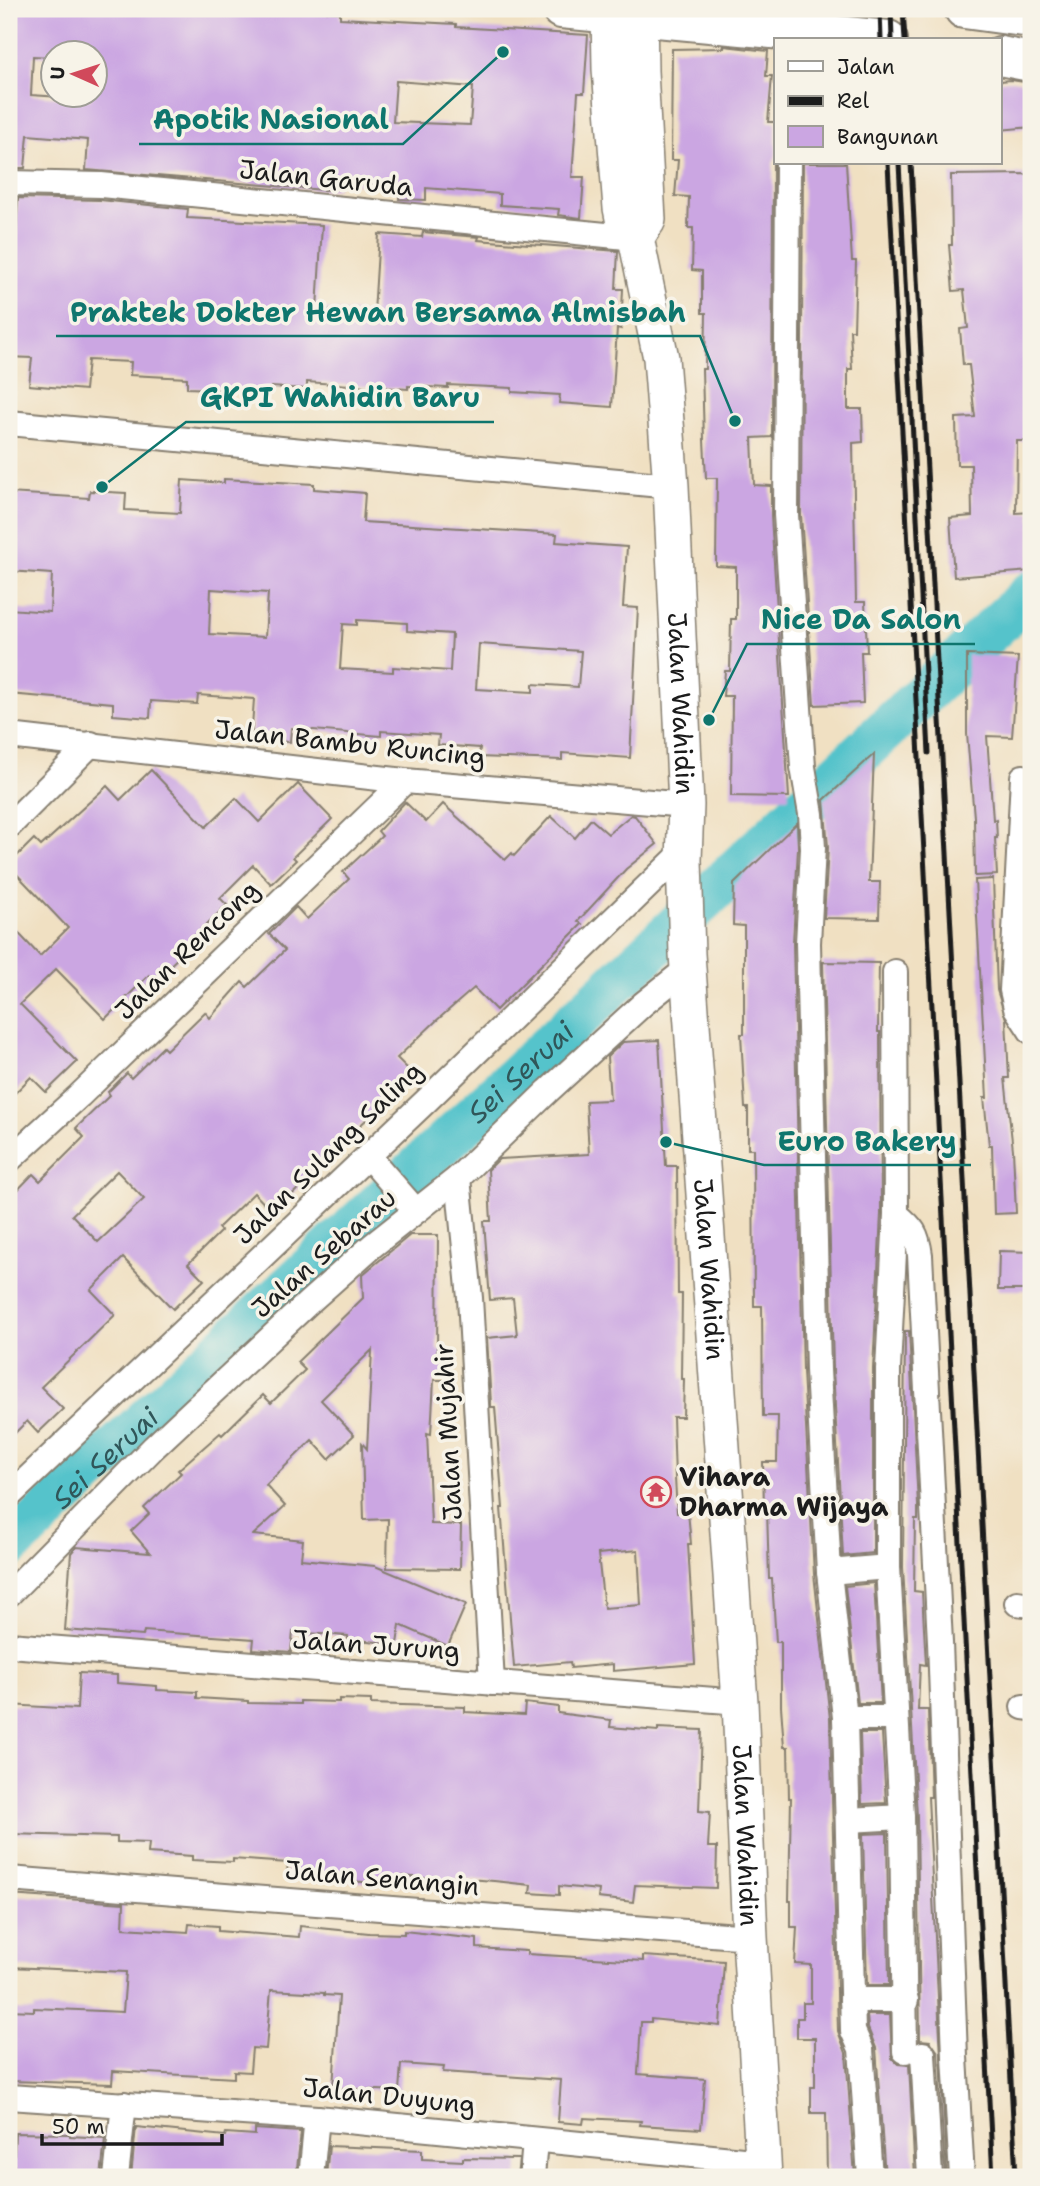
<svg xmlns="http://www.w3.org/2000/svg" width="1040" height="2186" viewBox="0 0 1040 2186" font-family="'Shantell Sans',sans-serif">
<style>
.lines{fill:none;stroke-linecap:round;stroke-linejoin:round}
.river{stroke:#55c3cb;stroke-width:44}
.building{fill:#cba6e2;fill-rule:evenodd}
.street-casing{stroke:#867e6f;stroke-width:28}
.secondary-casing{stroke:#867e6f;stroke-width:38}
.primary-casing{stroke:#867e6f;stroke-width:42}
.street{stroke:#fff;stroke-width:24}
.secondary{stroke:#fff;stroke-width:35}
.primary{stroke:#fff;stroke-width:38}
.rail{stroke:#1c1c1c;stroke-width:5}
.labels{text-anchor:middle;stroke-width:7;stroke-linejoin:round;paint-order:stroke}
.street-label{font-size:26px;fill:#1c1c1c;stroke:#f7f3e8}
.poi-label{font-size:26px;font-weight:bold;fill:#1c1c1c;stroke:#f7f3e8;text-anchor:start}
.water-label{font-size:28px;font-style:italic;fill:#305659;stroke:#f7f3e8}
.leader{fill:none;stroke:#0f766e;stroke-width:2.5}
.callout-dot{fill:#0f766e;stroke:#f7f3e8;stroke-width:2.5}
.callout-label{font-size:28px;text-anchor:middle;font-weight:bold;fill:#0f766e;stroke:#f7f3e8;stroke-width:7;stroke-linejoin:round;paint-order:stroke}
</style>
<rect width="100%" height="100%" fill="#f7f3e8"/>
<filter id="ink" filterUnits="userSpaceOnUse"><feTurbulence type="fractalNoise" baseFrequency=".0143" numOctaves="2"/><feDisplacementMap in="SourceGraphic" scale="14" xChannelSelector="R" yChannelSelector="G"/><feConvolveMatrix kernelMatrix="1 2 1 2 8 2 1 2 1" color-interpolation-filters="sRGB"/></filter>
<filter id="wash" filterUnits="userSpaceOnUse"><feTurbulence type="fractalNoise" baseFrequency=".00686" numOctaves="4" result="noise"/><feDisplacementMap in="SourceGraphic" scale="28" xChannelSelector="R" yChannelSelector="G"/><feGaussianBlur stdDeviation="1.57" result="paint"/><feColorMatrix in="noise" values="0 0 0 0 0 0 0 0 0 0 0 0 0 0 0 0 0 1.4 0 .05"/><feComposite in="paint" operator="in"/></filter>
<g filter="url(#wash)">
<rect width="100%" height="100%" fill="#f0e0c2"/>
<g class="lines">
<path class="river" id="s1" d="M9,1547l532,-494 490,-460"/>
</g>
<g id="blocks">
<g class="building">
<path d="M9,9h286l45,3v6l116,6v3l132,8 -4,58h-6l-6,84h12l-3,41 -23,-3 1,-6 -59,-4v-11l-74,-6v12l-27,-1 1,-12 -62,-5 -1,7 -13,1 -238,-20 2,-30 -60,-5 -3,33h-16zM52,52h44l-2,42h-2l-1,5 -60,-4 2,-39 19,1zM396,81l77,6 -3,38 -77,-3z"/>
<path d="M724,46l44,5 -2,25h6l-4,46h8v33l-3,8 -1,274 -20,1 2,47 17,1v30l18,281 -58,-1 1,-100h-9l2,-25h5l1,-52h5v-52l-20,-1 1,-88h-11l-2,-38 -2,-71h3l1,-56h-4v-42l-10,-1 1,-42h-5l1,-31 -14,-1 3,-36h-7l1,-111 52,-1z"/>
<path d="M1011,80l20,3v44l-31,3v-49z"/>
<path d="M803,163h43l6,98h4l-2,69h-4l2,39h-4v40h14l1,33 -10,1 3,159h9l2,50h-6l2,51 -49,2 -13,-190z"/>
<path d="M1031,174v267h-14l-1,72 15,-1v59l-77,6 -4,-59 22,-2 -1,-51h-14l-1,-47 19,-1 -6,-52h-6l-3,-36 8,-1 -4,-38 -11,1 -4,-46h3l-1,-70z"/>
<path d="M18,198l82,2 88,9 -1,9 135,7 -5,84 57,4 5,-79 43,3 1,-5 19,2 37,3 -1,3 140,11 -2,38h7l-2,40 -4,-1 -5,79 -53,-4 1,-8 -48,-3v-4l-64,-3v3l-40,-2v3l-101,-7v7l-36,-2v4l-84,-3v-10l-57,-3 1,-13 -43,-2 -3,30 -56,-5 3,-27 -23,-1v-70h4z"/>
<path d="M224,479l90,5v5l51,4 -2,29 194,12 -1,8 71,5 -4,60 15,1 -8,150 -68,-5v7l-83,-3 1,-9 -42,-3 1,-10 -58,-4v5l-90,-8 -1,14 -39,-2 3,-41 -56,-4 -1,9 -46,-3 -1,17 -37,-3v-12l-104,-9v-85l41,3 2,-38 -43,-3v-78l80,5 1,-7 36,2 -1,17 55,3 2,-33 42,3zM211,589l57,4 -3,44 -56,-3zM357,620l50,3v8l45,3 -2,37 -57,-4v5l-53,-3 3,-45 14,1zM479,644l102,7 -3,36 -45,-3v8l-57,-3z"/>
<path d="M967,655l51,2 -6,80 -25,-1 6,84 3,-1 1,19h-2l2,37 -22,1 -1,-59 -7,-83z"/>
<path d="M874,754l-5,128h11l-1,37 -55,-1 4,-71 -4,-47z"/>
<path d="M151,770l55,57 30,-29 23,24 39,-38 34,35 -39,38 3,3 -25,24 -18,-19 -33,33 7,7 -41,39 3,3 -35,34 -5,-6 -44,44 -49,-50 -36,35 57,58 -31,30 -15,-15 -22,22v-176l31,33 28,-28 -59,-62v-2l25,-25 7,7 66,-60 13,14z"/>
<path d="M405,802l21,20 17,-18 62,56 7,-7 2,3 37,-40 24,22 16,-19 17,15 23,-19 4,1 22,28 -31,25 -48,52 4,3 -86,86 -22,-22 -38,33 -39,37 17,17 -109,102 2,3 -34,33 -19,-20 -36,35 3,3 -33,33 16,16 -31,29 -50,-51 -32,32 24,25 -74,72 22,22 -25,24 -11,-12 -18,18v-240l24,-25 7,7 44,-44 -8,-9 34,-33 -2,-3 19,-19 4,5 32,-31 3,3 39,-38 5,6 32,-36 5,5 38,-37 -16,-16 27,-27 11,12 42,-40 -6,-7 39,-36 -4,-5zM117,1171l27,28 -46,43 -26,-27z"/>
<path d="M797,823l1,25 -5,95 10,428 11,203 16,145 8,312 8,22 9,124h-28l-1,-64h-15v-26h4v-49h-18v-20h6v-15h8v-38l-16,-1 2,-37h-6v-26h-2l2,-103h-2l-1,-51h-4l-3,-41v-64h-5l-4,-63h-3l-2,-70h-3l-1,-47h14l1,-46h-15l-1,-110h-8l-1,-157h-5v-41h-3l-4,-74h3v-108l-11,-1 1,-41z"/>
<path d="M993,879l4,111 9,29 3,59h-4l8,72 3,63 -22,1 -2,-69h-3l-5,-47h3l-12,-218z"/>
<path d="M823,962l56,1 -1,69h2l1,182 -8,155v184l-30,3 -10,-187z"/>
<path d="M659,1040l7,126h11l1,128h4l-1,85h3l-1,38h-10l2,61 2,35 11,-1 3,32h-3l7,120 -82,7v-7l-42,4 -1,-6 -56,5 -13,-159h2l-8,-101h-4v-3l-4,-66 30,-3 -4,-37 -23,2 -6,-79h7l-3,-51 11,-11 90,-5 -3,-53 24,-1 -3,-43 16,-15zM638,1550l3,55 -37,3 -6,-54z"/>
<path d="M410,1235h28l-1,115h11l-1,30h-13l-3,54 -4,-1 4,91 30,1 -1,44 -73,-1 1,-49 -24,1 -2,-77 5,6 5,-99 -51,50 33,35 -25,24 -17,-19 -46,45 19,21 -32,29 50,5 -2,19 74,7 91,38 -18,42 -48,-21 -3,19 -49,-5v-3l-55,-4 -2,20 -38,-3 1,-10 -110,-8 -1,5 -78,-6 6,-77 5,-6 74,6 -19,-22 18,-17 -5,-6 37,-35 -3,-3 42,-37 2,2 41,-40 8,8 34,-33 -8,-8 66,-64 -1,-23z"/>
<path d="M999,1251l32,1v38h-33z"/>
<path d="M905,1331h4l9,174v14h-3l-1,72 8,1 4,73 -6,-1 -2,46h10l3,87h-3l19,380h-2l-7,-125 -8,-11 -10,-1 -3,-224 -14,-249z"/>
<path d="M874,1583l7,120h-23l-13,-117z"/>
<path d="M79,1673l38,2v8l40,3v4l40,2v6l51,3v2l52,1v-3l39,1v-3l32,1v4l94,3v5l59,3 1,-12 33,4v6l53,7 -1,7 48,4v-3l44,2 -3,81 11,1 -2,35h9l-1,41 -81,-3 -2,17 -35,-4 1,-8 -40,-4v9l-29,-2 1,-8 -37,-4 -38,-3v3l-53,-5 -1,9 -66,-5v-5l-49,-2 1,-10 -55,-4v3l-41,-2v-4l-44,-3 1,-10 -32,-1v-5l-108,-3v-129l68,4z"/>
<path d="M860,1733h22l4,70 -24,1z"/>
<path d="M887,1833l2,152h-22l-4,-151z"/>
<path d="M9,1895l115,8 -1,25 65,4 1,-8 29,2v5l81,6 1,-11 69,7 35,1v-3l73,8v9l50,3v3l116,7v-5l81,5 -4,65 -69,-7v3h-10l-3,52 67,5 -4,50 -61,-4 1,-4 -57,-3 -1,6 -25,-2 3,-42 -118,-8 1,-5 -43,-3 -2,27 -66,-3 6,-92 -15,-1v-2l-53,-3 -5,59 -14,-1 -2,24 -16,-1v7l-121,-7 -1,13 -103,-3v-71l25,1v-3l89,4 3,-40 -117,-5z"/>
<path d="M867,2015h23l2,43 6,6 11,1 6,112h-30l-9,-129 -8,-20z"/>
<path d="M136,2127l89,9 1,-3 29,2v-6l46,3 -5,45h-165z"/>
<path d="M15,2133l55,1v2l35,2 -4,39h-88z"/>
<path d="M329,2146l93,4v9l41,2v-3l56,1 -2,18h-191z"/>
</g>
</g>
</g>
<g filter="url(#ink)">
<use href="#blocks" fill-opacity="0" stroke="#867e6f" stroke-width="2"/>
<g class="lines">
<g class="street-casing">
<g id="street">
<path d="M788,163l-2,352 17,252 8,47 2,34 -5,95 10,427 11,202 16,146 8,313 8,18 9,128"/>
<path d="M9,183l92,2 535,53"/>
<path d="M9,423l662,63"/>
<path d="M9,736l396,45 281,24"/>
<path d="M1023,777l-11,213 4,18 15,23"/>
<path d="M9,826l82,-82"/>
<path d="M895,972l1,242 -8,155v198l14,250 3,234"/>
<path d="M368,1156l48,55"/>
<path d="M9,1160l70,-64 326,-315"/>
<path d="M458,1178l12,120 22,385"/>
<path d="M896,1214c17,14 21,19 24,41l20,387 15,415 7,120"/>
<path d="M9,1496l415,-393 261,-253"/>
<path d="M829,1572l59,-5"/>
<path d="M9,1594l145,-147 154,-144 64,-57 86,-68 90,-87 95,-87 45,-36"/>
<path d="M1017,1603l14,2"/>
<path d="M9,1645l731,57"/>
<path d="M1023,1707l8,1"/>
<path d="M845,1718h50"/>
<path d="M849,1820l53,-3"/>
<path d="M9,1879l741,58"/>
<path d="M852,2000h54"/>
<path d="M923,2054l7,123"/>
<path d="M9,2097l308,21 446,44"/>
<path d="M116,2177l8,-73"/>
<path d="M311,2177l6,-59"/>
<path d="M532,2177l3,-37"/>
</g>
</g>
<g class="secondary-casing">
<g id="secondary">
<path id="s2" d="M609,9l1,60 11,139 2,10 13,20 25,120 10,128 15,319 -2,55 3,94 53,748 10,235 14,240"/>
<path d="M636,238l12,-18 -8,-149 -1,-62"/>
</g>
</g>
<g class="primary-casing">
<g id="primary">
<path d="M561,9l327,31"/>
<path d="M964,9l67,9"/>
<path d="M1000,56l31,6"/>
</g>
</g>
<use href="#street" class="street"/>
<use href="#secondary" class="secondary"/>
<use href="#primary" class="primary"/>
<g class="rail">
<path d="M880,9l1,31"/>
<path d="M891,9l1,31"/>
<path d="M903,9l2,31"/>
<path d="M888,163l105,2014"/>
<path d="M899,163l30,590"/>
<path d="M911,163l105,2014"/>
</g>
</g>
</g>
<defs>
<g id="temple-ring" transform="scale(1.575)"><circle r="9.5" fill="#f7f3e8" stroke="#d1495b" stroke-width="1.5"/><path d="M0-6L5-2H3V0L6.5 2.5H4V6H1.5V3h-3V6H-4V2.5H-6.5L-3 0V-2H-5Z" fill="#d1495b"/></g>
</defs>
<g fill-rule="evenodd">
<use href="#temple-ring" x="656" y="1492"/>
</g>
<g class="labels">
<g class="street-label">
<text transform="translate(326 178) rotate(6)" y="9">Jalan Garuda</text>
<text dy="9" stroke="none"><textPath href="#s2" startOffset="702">Jalan Wahidin</textPath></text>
<text transform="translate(350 743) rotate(6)" y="9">Jalan Bambu Runcing</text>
<text transform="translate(187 950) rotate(-44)" y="9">Jalan Rencong</text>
<text transform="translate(328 1153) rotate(-44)" y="9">Jalan Sulang Saling</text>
<text transform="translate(324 1253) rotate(-41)" y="9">Jalan Sebarau</text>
<text dy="9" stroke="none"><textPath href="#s2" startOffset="1269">Jalan Wahidin</textPath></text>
<text transform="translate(448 1432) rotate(-93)" y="9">Jalan Mujahir</text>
<text transform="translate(376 1645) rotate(4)" y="9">Jalan Jurung</text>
<text dy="9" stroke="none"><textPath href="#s2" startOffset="1836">Jalan Wahidin</textPath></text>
<text transform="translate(382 1878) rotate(5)" y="9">Jalan Senangin</text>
<text transform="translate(389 2096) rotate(6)" y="9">Jalan Duyung</text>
</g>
<g class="poi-label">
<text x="679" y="1486">Vihara<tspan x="679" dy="30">Dharma Wijaya</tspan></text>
</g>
<g class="water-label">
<text dy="10" stroke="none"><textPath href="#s1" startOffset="698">Sei Seruai</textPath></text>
<text dy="10" stroke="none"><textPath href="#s1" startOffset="131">Sei Seruai</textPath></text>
</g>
</g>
<path class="leader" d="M503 52L403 144H139M735 421L700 336H56M102 487L186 422H494M709 720L747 644H975M666 1142L764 1165H971"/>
<g class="callout-dot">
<circle cx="503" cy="52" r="7"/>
<circle cx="735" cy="421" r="7"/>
<circle cx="102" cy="487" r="7"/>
<circle cx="709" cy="720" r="7"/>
<circle cx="666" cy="1142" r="7"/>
</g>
<g class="callout-label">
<text x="271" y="129">Apotik Nasional</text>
<text x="378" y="322">Praktek Dokter Hewan Bersama Almisbah</text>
<text x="340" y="407">GKPI Wahidin Baru</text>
<text x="861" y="629">Nice Da Salon</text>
<text x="867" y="1151">Euro Bakery</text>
</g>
<rect width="1040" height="2186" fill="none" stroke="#f7f3e8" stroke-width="35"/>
<rect x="774" y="38" width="228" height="126" fill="#f7f3e8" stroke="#9f9d96" stroke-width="2"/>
<rect x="788" y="61" width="35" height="10" fill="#ffffff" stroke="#9f9d96" stroke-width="2"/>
<text x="837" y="74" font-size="21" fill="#1c1c1c">Jalan</text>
<rect x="788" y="96" width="35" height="10" fill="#1c1c1c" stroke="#9f9d96" stroke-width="2"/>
<text x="837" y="108" font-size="21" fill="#1c1c1c">Rel</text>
<rect x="788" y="126" width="35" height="21" fill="#cba6e2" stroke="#9f9d96" stroke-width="2"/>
<text x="837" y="144" font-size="21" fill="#1c1c1c">Bangunan</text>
<g transform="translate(74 74) rotate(273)"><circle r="33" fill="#f7f3e8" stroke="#9f9d96" stroke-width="2"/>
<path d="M0-5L12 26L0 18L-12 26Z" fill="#d1495b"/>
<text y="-10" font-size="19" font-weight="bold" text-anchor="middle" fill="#1c1c1c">U</text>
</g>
<path d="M42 2134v10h180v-10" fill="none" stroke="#1c1c1c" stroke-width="3.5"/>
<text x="52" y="2134" font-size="21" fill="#1c1c1c" stroke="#f7f3e8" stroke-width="5" paint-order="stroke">50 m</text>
</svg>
